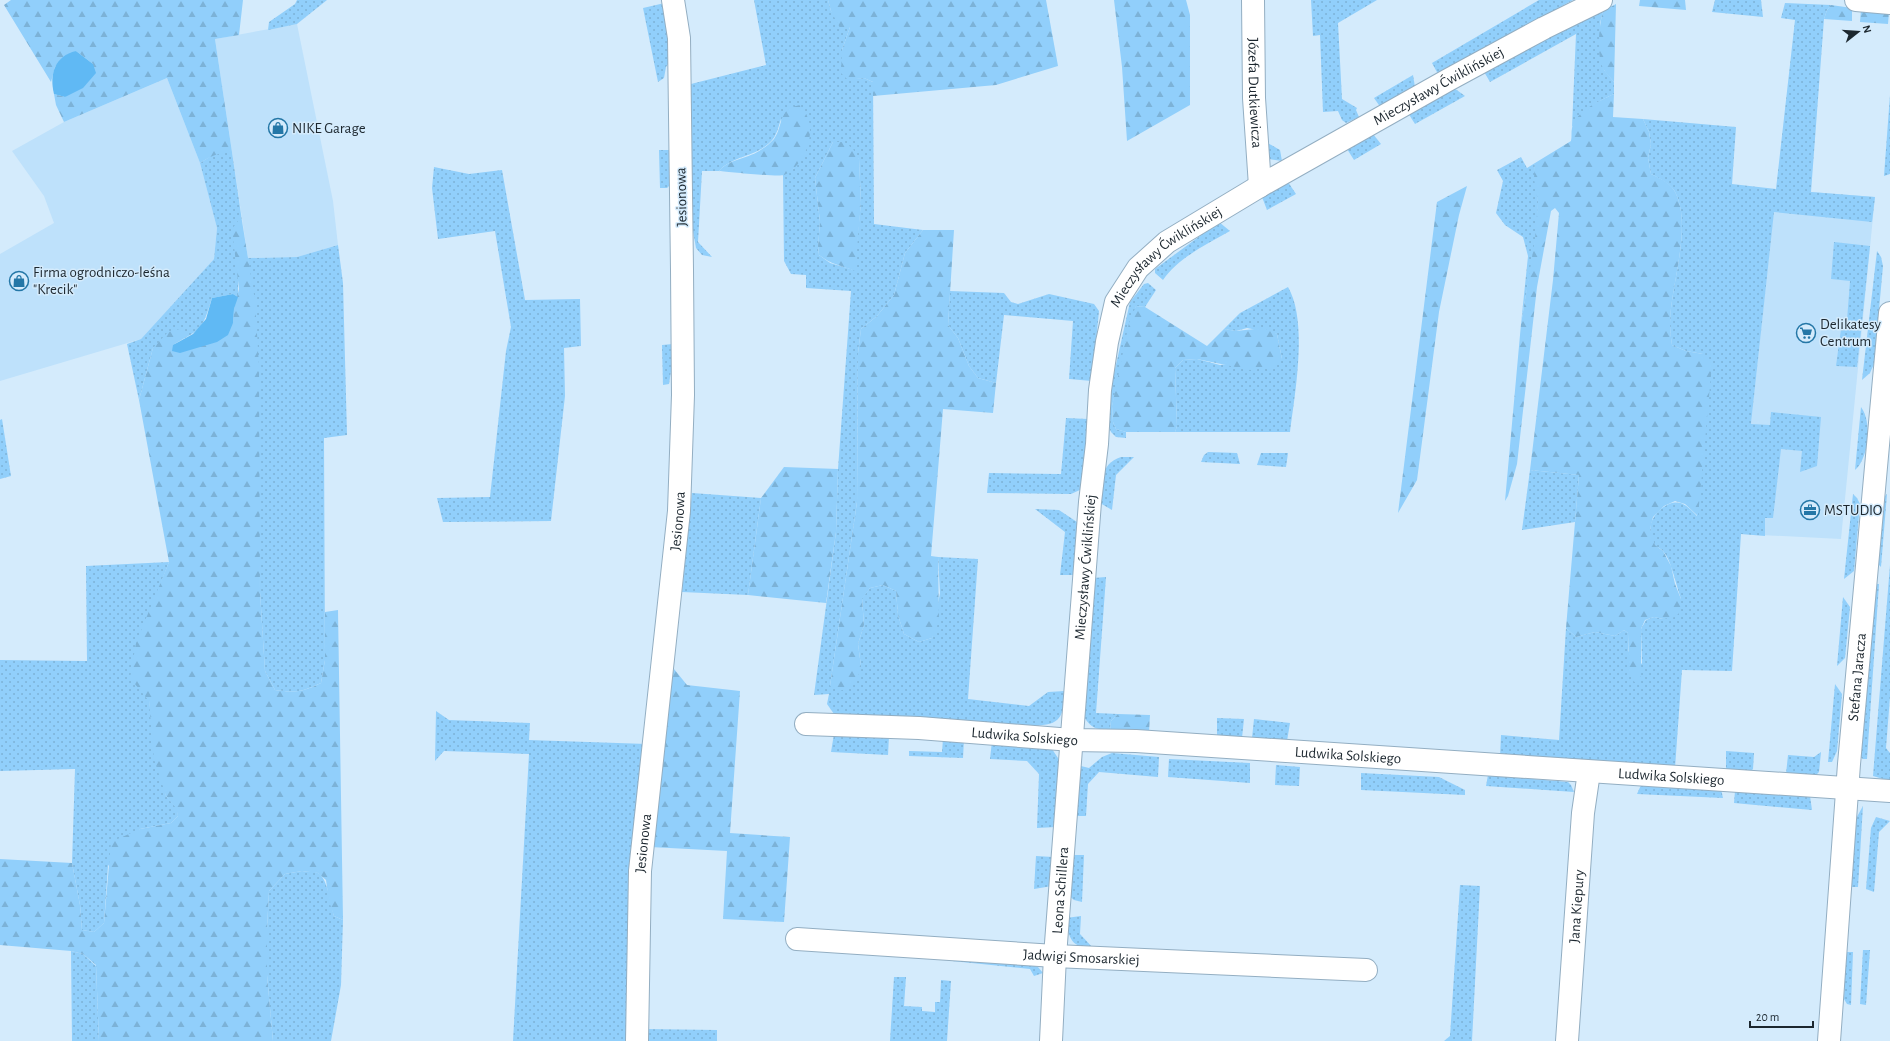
<svg xmlns="http://www.w3.org/2000/svg" width="1890" height="1041" viewBox="0 0 1890 1041" font-family="'Alegreya Sans',sans-serif">
<style>
.built{fill:#bee1fb}
.grass{fill:url(#grass-dots);fill-rule:evenodd}
.forest{fill:url(#forest-firs)}
.water{fill:#60b9f4}
.lines{fill:none;stroke-linecap:round;stroke-linejoin:round}
.minor-casing{stroke:#93aec2;stroke-width:24}
.minor{stroke:#fff;stroke-width:22}
.labels{text-anchor:middle;stroke-width:3;stroke-linejoin:round;paint-order:stroke}
.street-label{font-size:15px;fill:#1c272f;stroke:#d4ebfc}
.poi-label{font-size:15px;fill:#1c272f;stroke:#d4ebfc;text-anchor:start}
</style>
<defs>
<pattern id="grass-dots" width="8" height="8" patternUnits="userSpaceOnUse"><rect width="8" height="8" fill="#91cffb"/><path d="M2 2h.1M6 6h.1" fill="none" stroke="#7cb2d7" stroke-width="1.8" stroke-linecap="round"/></pattern>
<pattern id="forest-firs" width="22" height="20" patternUnits="userSpaceOnUse"><rect width="22" height="20" fill="#91cffb"/><path d="M5 1l3.5 6h-7zM16 11l3.5 6h-7z" fill="#7cb2d7"/></pattern>
</defs>
<rect width="100%" height="100%" fill="#d4ebfc"/>
<g class="built">
<path d="M297,24l36,177 5,44 -41,12 -49,1 -33,-219z"/>
<path d="M167,78l33,85 17,65 -3,31 -73,80 -141,42v-127l54,-31 -10,-27 -32,-45 52,-29z"/>
<path d="M1776,189l99,8 -34,342 -100,-5 10,-110z"/>
</g>
<g class="grass">
<path d="M297,0h30l-30,24 -29,6 1,-8 26,-18z"/>
<path d="M754,0h74l3,11 19,16 -8,23 6,29 16,-1 9,4 1,142 49,6 -18,23 -11,42 -17,21 -16,13 -3,24 -1,149 -27,184 31,-20 -3,-22 6,-19 -2,-27 8,-10 13,-3 13,6 2,24 6,19 15,8 13,-4 8,-45 -2,-36 40,2 -10,140 61,7 19,-14 17,-1c-2,31 -6,34 -37,35l-194,-12 -7,-10 2,-10 -15,1 22,-163 2,-63 13,-178 -45,-3v-13l-15,-1 -7,-13 -1,-86 11,-7 -13,-49c-2,6 -4,15 -8,20 -14,18 -40,16 -54,32h-17l-4,71 14,15 -10,-2 -6,-7 -3,-17 -6,-146 79,-20zM833,142l26,17 2,44 -7,67 -24,-7 -11,-8 -1,-8 2,-25 -5,-44z"/>
<path d="M1311,0h66l-39,23 4,76 15,9 -1,2 3,7 -13,6 -4,-3 -4,-9 -15,1 -3,-77 -7,1z"/>
<path d="M1539,0h34l-135,74 -6,-11z"/>
<path d="M1715,0h46l2,17 -51,-5z"/>
<path d="M669,2l4,55 -7,10 -2,11 -6,4 -15,-74z"/>
<path d="M1785,3l46,2 -4,5 -3,9 -13,173 64,5 -3,25 -98,-10 -23,212 19,1 1,-13 50,5 -4,49 -17,6 2,-21 -21,-2 -8,69h-8v18l-24,-2 -9,137 -50,-1 -7,98 -175,-11 1,-22 58,5 7,-112 10,9 19,-5 20,4 9,-6 4,3v18l14,13 -1,-35 5,-9 8,-3 9,2 18,-20c-4,-11 -6,-22 -10,-32 -1,-5 -5,-13 -9,-17 -2,-2 -6,-3 -7,-5 -11,-16 -2,-34 14,-41 13,-5 19,3 28,12l6,-162 -17,-3 -14,-6c-1,-7 -2,-14 -2,-21 0,-39 24,-99 4,-134 -5,-7 -15,-12 -23,-16l-3,-16 3,-14 -2,-12 -6,-13 93,8 -4,57 44,5 19,-169 -14,-2z"/>
<path d="M1603,11l-3,12 4,47 10,12v12c-18,8 -31,16 -42,33l4,-93 -86,48 -7,-12z"/>
<path d="M1413,75l2,12 -34,21 -7,-10z"/>
<path d="M1454,88l11,8 -50,28 -7,-11z"/>
<path d="M1890,95v79l-6,2z"/>
<path d="M1373,134l8,10 -27,16 -7,-11z"/>
<path d="M1266,142l14,8 2,11 -13,-2z"/>
<path d="M659,150h13v33l-5,5h-7z"/>
<path d="M221,152h11l10,69h-4v76l-5,-3 -21,4c-7,21 -7,30 -29,41v-6l-30,15 -14,52 -12,-56 14,-5 73,-80 3,-31 -17,-65 11,-7z"/>
<path d="M1521,157l6,11 8,-5c-1,13 3,26 3,40 0,40 -11,81 -17,121l7,-68 -5,-19 -18,-12 -9,-12 7,-32 -6,-11z"/>
<path d="M434,167l35,7 33,-4 23,130 55,-1 1,47 -17,2 1,48 -14,125 -108,1 -6,-24 53,-1 16,-146 5,-24 -16,-96 -57,8 -6,-51z"/>
<path d="M1288,182l8,12 -29,16 -5,-13z"/>
<path d="M1219,222l11,9c-23,13 -52,27 -67,49l-8,-7v-4z"/>
<path d="M1834,242l36,4 -8,76 -15,-2 3,-39 -19,-2z"/>
<path d="M338,245l5,38 4,152 -23,3 1,222 -4,23c-19,9 -25,10 -46,7l-10,-19 -5,-79 -12,-334 49,-1z"/>
<path d="M1877,251l4,6 2,9 -9,98 -4,9 -8,7z"/>
<path d="M1148,283l8,7 -11,17 -9,-1 -24,100 1,16 3,7 10,3v6l-10,-1 -5,-5 -3,-7 1,-29 21,-94 14,-18z"/>
<path d="M1288,287c20,34 7,106 2,145h-115l2,-6 -2,-58 8,-8 14,-1 23,6 62,-6 -5,-25 -30,-6 -11,3 -12,-2 16,-16z"/>
<path d="M950,291l54,2 7,9 7,2 31,-10 45,10 5,7 -7,70 -23,-2 4,-58 -69,-6 -8,68 -18,-5 -9,-12 -11,-28 -10,-13z"/>
<path d="M1841,329l20,2 -4,36 -21,-1z"/>
<path d="M673,344v15l-4,25 -6,1 -1,-40z"/>
<path d="M1861,407c11,14 8,51 -6,63z"/>
<path d="M1066,418l22,1 -6,70 -11,5 -84,-1 2,-20 72,1z"/>
<path d="M2,419l9,57 -11,3v-59z"/>
<path d="M1208,452l29,1 3,11 -39,-2 3,-7z"/>
<path d="M1261,453h27l-2,14 -29,-2z"/>
<path d="M1121,457h13l-18,18 -4,35 -12,-7c3,-20 -1,-39 21,-46z"/>
<path d="M1530,470l49,5 -4,47 -53,8z"/>
<path d="M692,493l69,5 -13,97 -66,-3z"/>
<path d="M1853,494l4,4 3,6 -6,67 -10,8z"/>
<path d="M1887,494l-6,73 -4,-4 6,-65z"/>
<path d="M1035,509l24,1 21,14 -5,51h-15l5,-43z"/>
<path d="M169,562l-10,26 -10,113 4,27 13,68 11,12 1,8 -7,7 -31,6 -32,37 -4,57 -10,9 -12,-2 -2,-25 -8,-42 3,-94 -75,2v-111l87,1 -1,-95z"/>
<path d="M1890,565v132l-4,51 4,5v28l-17,-5z"/>
<path d="M1106,577l-10,136 22,1 -7,7 -1,9c-13,0 -19,-2 -26,-13l9,-139z"/>
<path d="M1875,584h4l-12,175h-4l-4,-3z"/>
<path d="M1843,597l7,10 -5,51 -8,8z"/>
<path d="M1835,684l7,10 -5,57 -5,11h-4z"/>
<path d="M436,711l13,9 81,3 -1,17 118,4 -15,297h-119l16,-287 -85,-3 -9,10z"/>
<path d="M1217,718l27,1 -2,19 -25,-1z"/>
<path d="M1254,719l36,4 -3,18 -35,-3z"/>
<path d="M834,734l55,2 -1,19 -57,-3z"/>
<path d="M943,739h21l-1,19 -54,-2v-5l33,1z"/>
<path d="M992,741l60,8 6,9 1,12 -3,57 -19,1 2,-54 -12,-13 -37,-2z"/>
<path d="M1726,751l28,2 -1,16 -2,2 -25,-1z"/>
<path d="M1821,752l-2,20 -3,3 -30,-1 2,-19 26,2z"/>
<path d="M1112,753l47,4 -1,20 -59,-5 -11,12 -2,32h-13l2,-30 6,-20 8,2 13,-11z"/>
<path d="M1169,759l81,4v20l-82,-6z"/>
<path d="M1276,765l24,2 -1,19 -24,-1z"/>
<path d="M1361,773l78,4 26,13v5l-104,-5z"/>
<path d="M1488,775l80,7 3,3 3,7 -88,-6z"/>
<path d="M1641,785l80,4 2,9 -86,-4z"/>
<path d="M1735,791l75,5 2,14 -78,-7z"/>
<path d="M1863,806l-5,81h-8l4,-65z"/>
<path d="M1876,817l14,4 -11,11 -5,60 -8,-3 5,-61z"/>
<path d="M1072,855h12l-2,47 -8,-2 -6,-5z"/>
<path d="M1036,856l17,1 -1,29 -18,3z"/>
<path d="M302,871c5,1 12,0 16,2 9,4 13,32 16,43l9,4 -2,65 -10,56h-58l-6,-66v-46l2,-38 16,-17z"/>
<path d="M1460,885l20,1 -8,155h-28l6,-5z"/>
<path d="M1081,916l-1,18 14,15c-23,-2 -25,-9 -28,-31z"/>
<path d="M1863,950h7l-4,55 -6,-1z"/>
<path d="M71,951l12,3 13,12 3,75h-27z"/>
<path d="M1846,952h7l-2,53 -4,-1 -3,-5z"/>
<path d="M955,958l73,6 10,3 5,6 -9,3 -4,-7 -78,-8z"/>
<path d="M894,977h12l-2,29 18,1v4l13,1v-10h5l1,-22 10,1 -4,60h-57z"/>
<path d="M644,1029l73,1v11h-73z"/>
</g>
<g class="forest">
<path d="M11,0h232l-4,35 -24,4 17,113c-13,0 -21,4 -32,11l-33,-85 -103,44 -8,-17 -2,-11 11,3 28,-33 -17,-13 -21,16 -4,15 -47,-77z"/>
<path d="M828,0h218l12,66 -62,19 -123,11v-14l-9,-4 -16,2 -7,-7 1,-23 8,-23 -10,1 -9,-17z"/>
<path d="M1114,0h72l4,15v90l-63,36 -5,-74z"/>
<path d="M1640,0h45l1,10 -47,-4z"/>
<path d="M1616,4l-2,78c-3,-4 -8,-8 -10,-12 -8,-13 -5,-45 -1,-59z"/>
<path d="M1831,5l21,3v13l-28,-2 3,-9z"/>
<path d="M1861,9l28,3 -1,12 -28,-2z"/>
<path d="M1614,94l-1,23 30,2 6,13 2,12 -3,14 3,16c8,4 18,8 23,16 20,34 -4,96 -4,134 0,7 1,14 2,21l14,6 17,3 9,10 -14,152 -13,-12 -10,-3 -11,5 -11,11 -3,12 5,16 8,6 8,15 4,18 6,15 -1,13 -5,5 -12,2 -9,-2 -9,3 -4,9v50l-7,3 -5,-9 -1,-40 -4,-3 -9,6 -20,-4 -19,5 -10,-9 13,-153 -49,-5 23,-190 6,-67 -4,-5 -4,3 -14,76 -20,177 -9,32 -3,5 16,-177 14,-85 3,-37 -4,-23 1,-16 36,-22c1,-4 0,-9 1,-13 4,-17 27,-27 42,-34z"/>
<path d="M800,105c2,4 6,7 7,11 9,19 -3,50 -23,59 -6,2 -55,-3 -65,-4 11,-13 30,-12 43,-22 4,-2 9,-7 12,-10 10,-14 3,-30 26,-34z"/>
<path d="M833,142h11l9,7 6,10 2,44 -6,68c-14,-6 -23,-6 -36,-16l-1,-9 2,-24 -5,-44z"/>
<path d="M1467,186l-8,29 -20,97 -22,168 -19,33 39,-311z"/>
<path d="M238,221h4l13,80 4,65 1,226 5,79 10,19c20,3 28,2 46,-7l4,-23v-48l13,-2 5,310 -9,-4 -5,-15 -3,-21 -8,-7 -16,-2 -17,3 -16,17 -2,38v46l6,66h-174l-3,-76 -13,-11 -12,-3 -71,-6v-86l72,4 8,42 2,25 12,2 10,-9 7,-81 29,-13 31,-6 7,-7 -2,-8 -10,-12 -12,-37 -5,-58 -19,-23 6,-35 33,-81 -30,-162 14,-52 15,-16 12,-3 3,4v6l-10,6 60,-22 1,-14 5,-20 -7,-60z"/>
<path d="M923,230h31l-6,95 10,13 11,28 9,12 18,5 -3,30 -50,-4 -12,147 7,1 1,64 -7,17 -13,4 -15,-8 -6,-19 -2,-24 -13,-6 -13,3 -8,11 2,26 -6,19 3,22 -4,15 -9,8 -10,2 -8,-5 27,-184 1,-149 3,-24 16,-13 17,-21 11,-42z"/>
<path d="M1136,306l9,1 62,39 17,-17 12,2 28,-3 13,6 5,25 -9,8 -23,3 -53,-11 -14,1 -8,8 2,58 -2,6h-49l-10,-3 -3,-7 -1,-16 17,-83z"/>
<path d="M784,467l54,2 -2,63 -10,71 -78,-8 13,-97z"/>
<path d="M674,669l13,16 53,6 -10,142 60,4 -6,85 -61,-3 4,-68 -77,-4 19,-159z"/>
<path d="M1118,714l32,1 -1,17 -39,-2 1,-9z"/>
</g>
<g class="water">
<path d="M76,51l17,13 3,9 -13,15 -18,9 -11,-3c-5,-20 1,-38 22,-43z"/>
<path d="M233,294l5,3 -4,12 -1,14 -5,12 -11,7 -37,11 -8,-2 1,-6 20,-11 13,-15 6,-21z"/>
</g>
<g class="lines">
<g class="minor-casing">
<g id="minor">
<path id="s1" d="M1253,0l1,98 6,88"/>
<path d="M1856,0l34,3"/>
<path id="s2" d="M806,724l113,4 153,12 64,1 754,50"/>
<path id="s3" d="M797,939l258,17 311,14"/>
<path id="s4" d="M637,1041l3,-170 39,-360 4,-116 -1,-125 -3,-232 -6,-38"/>
<path id="s5" d="M1051,1041l4,-85 35,-454 7,-58 3,-54 7,-48 9,-40 22,-34 29,-26 93,-56 188,-106 96,-52 57,-28"/>
<path id="s6" d="M1567,1041l16,-228 6,-41"/>
<path id="s7" d="M1829,1041l20,-277 41,-451"/>
</g>
</g>
<use href="#minor" class="minor"/>
</g>
<defs>
<g id="shop-ring" transform="scale(1)"><circle r="9.5" fill="#d4ebfc" stroke="#2477a7" stroke-width="1.5"/><path d="M-5-2.5h2.3a2.7 3.5 0 0 1 5.4 0H5L5.5 6h-11ZM-1.5-2.5h3a1.5 2.3 0 0 0-3 0Z" fill="#2477a7"/></g>
<g id="supermarket-ring" transform="scale(1)"><circle r="9.5" fill="#d4ebfc" stroke="#2477a7" stroke-width="1.5"/><path d="M-6-5.5h2.5l.6 2H6L4.5 2H-2.5L-4.4-4H-6ZM-1.5 3.2a1.3 1.3 0 1 0 .1 0ZM3 3.2a1.3 1.3 0 1 0 .1 0Z" fill="#2477a7"/></g>
<g id="office-ring" transform="scale(1)"><circle r="9.5" fill="#d4ebfc" stroke="#2477a7" stroke-width="1.5"/><path d="M-6-3h4V-5.5h4V-3h4V5H-6ZM-1-4.5V-3h2v-1.5ZM-6 0V1H6V0Z" fill="#2477a7"/></g>
</defs>
<g fill-rule="evenodd">
<use href="#shop-ring" x="278" y="128"/>
<use href="#shop-ring" x="19" y="281"/>
<use href="#supermarket-ring" x="1806" y="333"/>
<use href="#office-ring" x="1810" y="510"/>
</g>
<g class="labels">
<g class="street-label">
<text dy="5" stroke="none"><textPath href="#s5" startOffset="1135">Mieczysławy Ćwiklińskiej</textPath></text>
<text dy="5" stroke="none"><textPath href="#s1" startOffset="93">Józefa Dutkiewicza</textPath></text>
<text transform="translate(681 197) rotate(-91)" y="5">Jesionowa</text>
<text dy="5" stroke="none"><textPath href="#s5" startOffset="811">Mieczysławy Ćwiklińskiej</textPath></text>
<text dy="5" stroke="none"><textPath href="#s4" startOffset="522">Jesionowa</textPath></text>
<text dy="5" stroke="none"><textPath href="#s5" startOffset="475">Mieczysławy Ćwiklińskiej</textPath></text>
<text dy="5" stroke="none"><textPath href="#s7" startOffset="365">Stefana Jaracza</textPath></text>
<text dy="5" stroke="none"><textPath href="#s2" startOffset="219">Ludwika Solskiego</textPath></text>
<text dy="5" stroke="none"><textPath href="#s2" startOffset="543">Ludwika Solskiego</textPath></text>
<text dy="5" stroke="none"><textPath href="#s2" startOffset="867">Ludwika Solskiego</textPath></text>
<text dy="5" stroke="none"><textPath href="#s4" startOffset="198">Jesionowa</textPath></text>
<text dy="5" stroke="none"><textPath href="#s5" startOffset="151">Leona Schillera</textPath></text>
<text dy="5" stroke="none"><textPath href="#s6" startOffset="135">Jana Kiepury</textPath></text>
<text dy="5" stroke="none"><textPath href="#s3" startOffset="285">Jadwigi Smosarskiej</textPath></text>
</g>
<g class="poi-label">
<text x="292" y="133">NIKE Garage</text>
<text x="33" y="277">Firma ogrodniczo-leśna<tspan x="33" dy="17">"Krecik"</tspan></text>
<text x="1820" y="329">Delikatesy<tspan x="1820" dy="17">Centrum</tspan></text>
<text x="1824" y="515">MSTUDIO</text>
</g>
</g>
<g transform="translate(1858 32) rotate(73)" stroke="#d4ebfc" stroke-width="3" paint-order="stroke">
<path d="M0-3L7 15L0 10L-7 15Z" fill="#1c272f"/>
<text y="-6" font-size="11" font-weight="bold" text-anchor="middle" fill="#1c272f">N</text>
</g>
<path d="M1750 1021v6h63v-6" fill="none" stroke="#1c272f" stroke-width="2"/>
<text x="1756" y="1021" font-size="12" fill="#1c272f" stroke="#d4ebfc" stroke-width="3" paint-order="stroke">20 m</text>
</svg>
